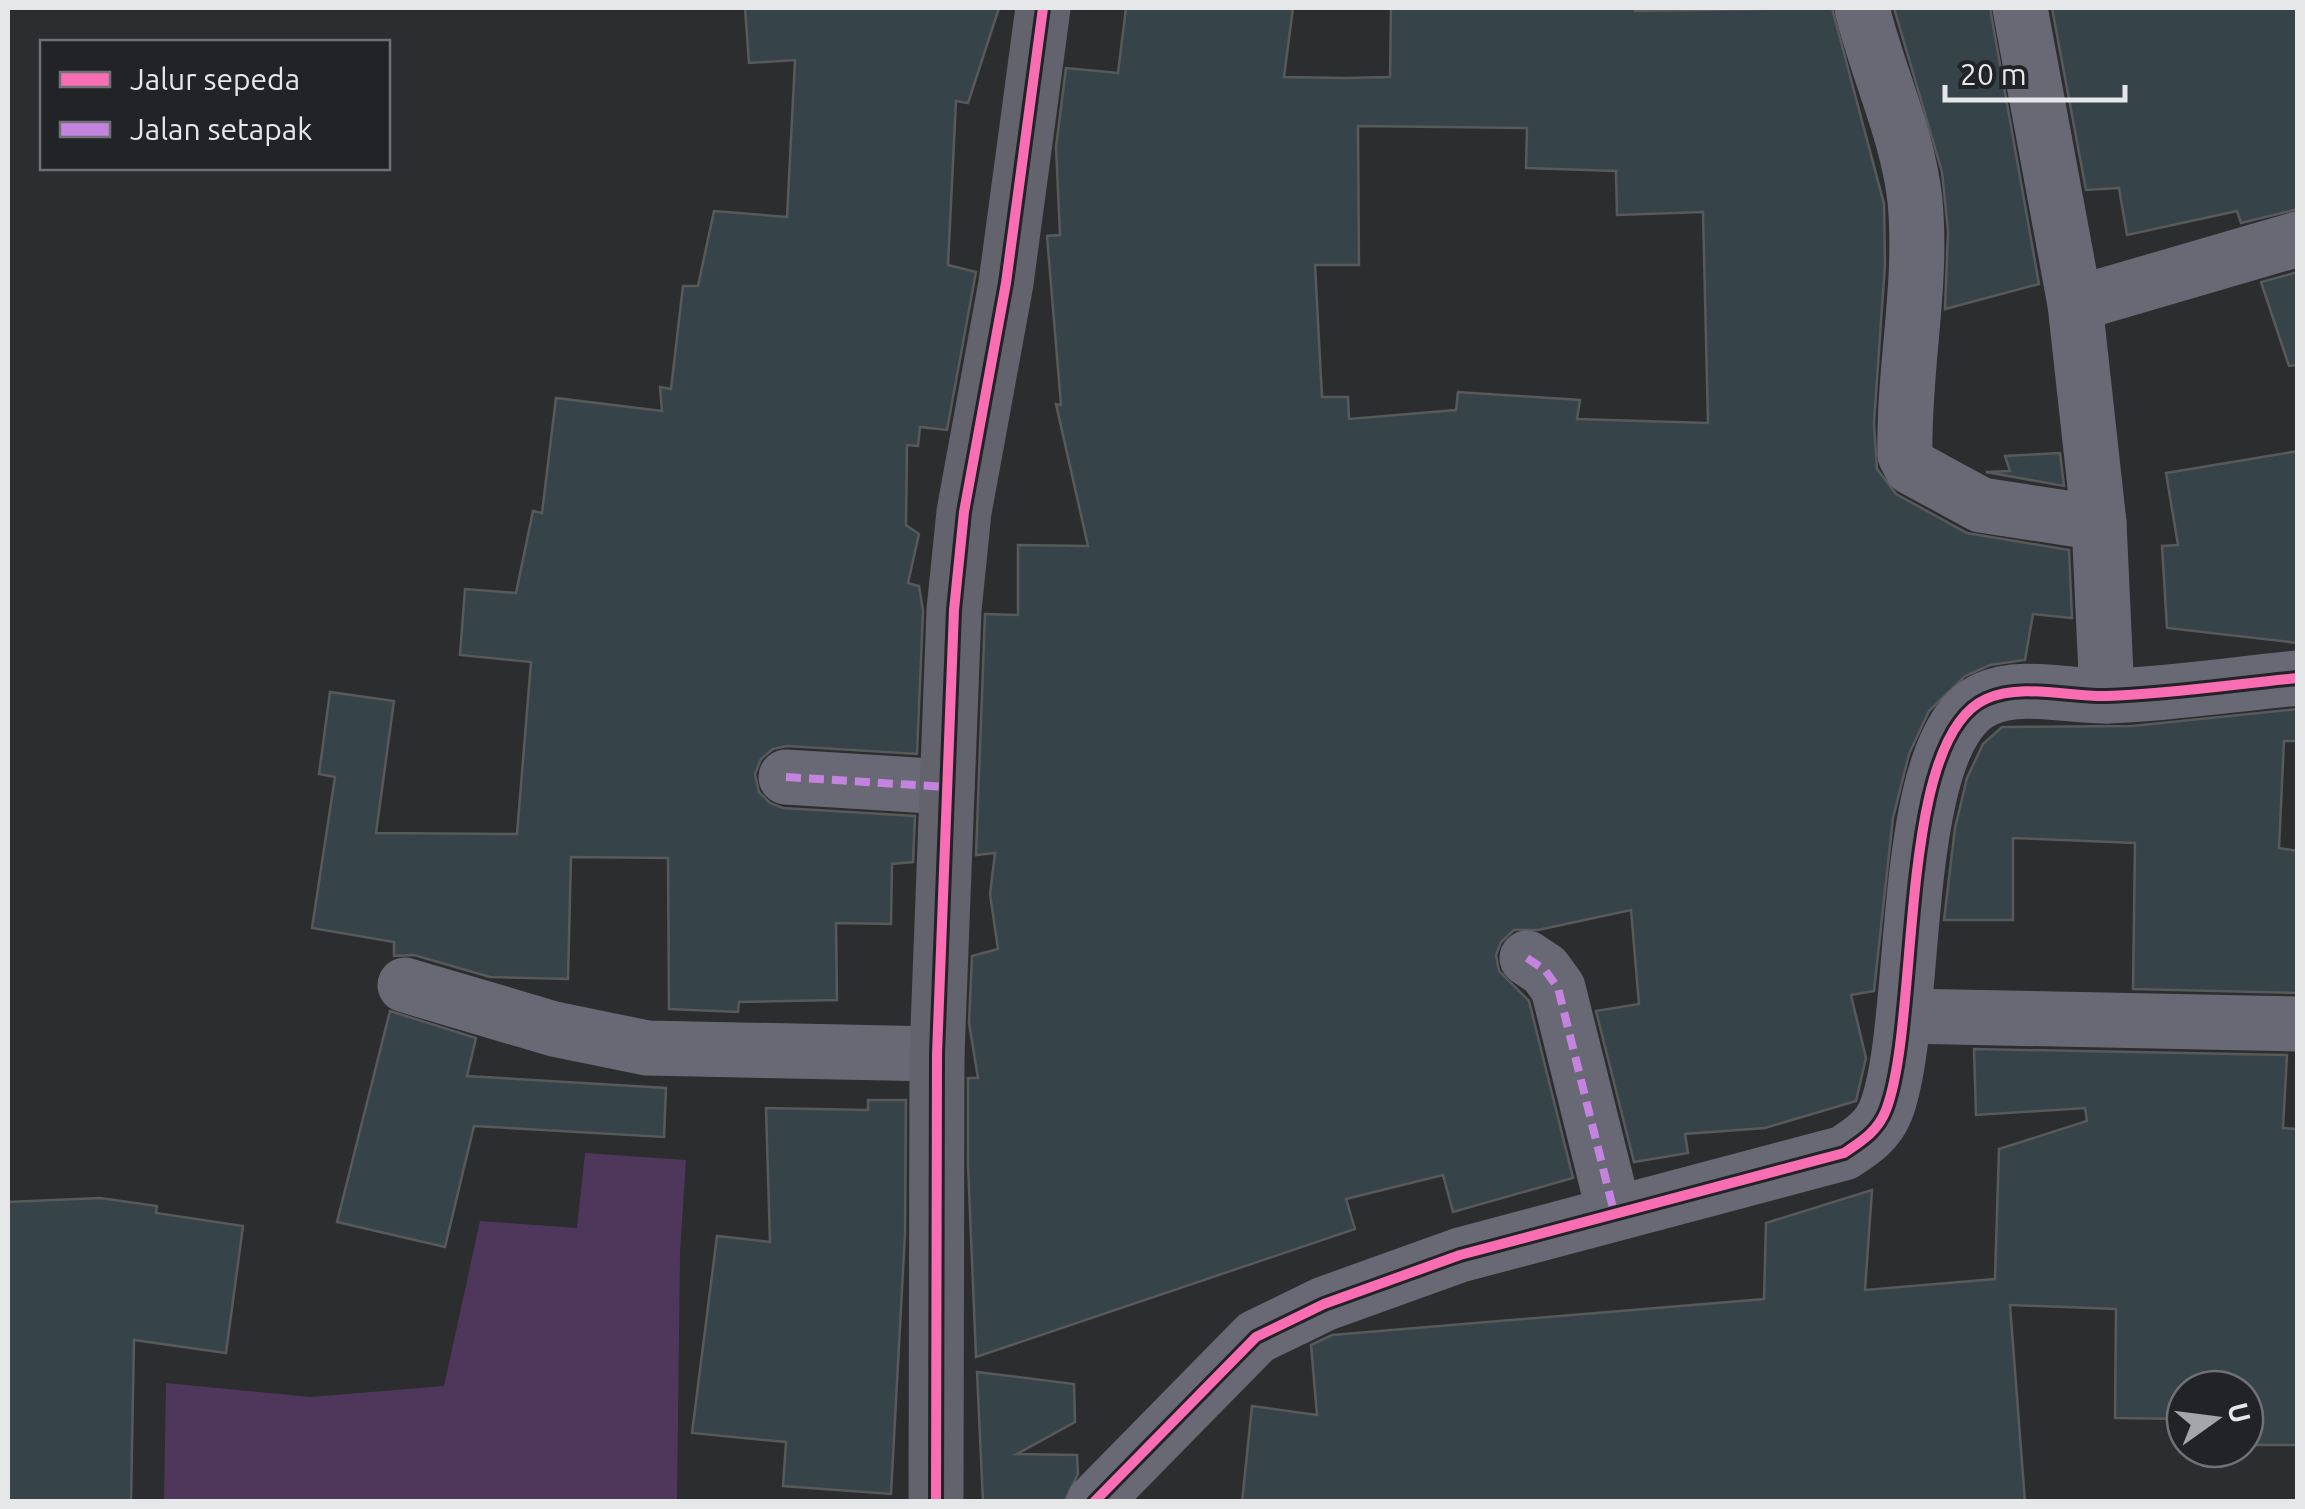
<svg xmlns="http://www.w3.org/2000/svg" width="2305" height="1509" viewBox="0 0 2305 1509" font-family="Ubuntu,sans-serif">
<style>
.green{fill:#4e375b}
.building{fill:#36444a;stroke:#57595a;stroke-width:2.5;fill-rule:evenodd}
.lines{fill:none;stroke-linecap:round;stroke-linejoin:round}
.street{stroke:#696975;stroke-width:55}
.secondary{stroke:#62636c;stroke-width:55}
.quiet{stroke:#c483df;stroke-width:8;stroke-dasharray:15 8;stroke-linecap:butt}
.cycleway-casing{stroke:#212326;stroke-width:16}
.cycleway{stroke:#f96db3;stroke-width:10}
</style>
<rect width="100%" height="100%" fill="#2b2d2f"/>
<path class="green" d="M585,1153l101,7 -6,92 -3,249h-513l2,-118 144,14 134,-11 36,-165 97,7z"/>
<g class="building">
<path d="M745,8h254l-31,95 -12,-2 -8,164 28,7 -29,158 -27,-3 -2,19 -11,-1 -1,80 13,9 -11,49 11,3 4,25 -6,143 -130,-8 -14,3 -12,10 -6,15 4,18 11,11 13,5 132,8 -2,46 -21,2 -1,60 -55,-1 1,77 -98,2 -1,10 -69,-3 -1,-151 -97,-1 -3,122 -78,-2 -76,-22 -20,1v-14l-82,-14 23,-151 -16,-3 11,-82 64,9 -18,132 141,1 14,-172 -71,-7 5,-66 51,4 17,-82 9,2 14,-115 106,13 -2,-24 11,2 12,-103h15l16,-75 73,6 8,-157 -46,3z"/>
<path d="M1126,8h167l-9,69 61,1 45,-1 1,-69h244v3l197,-3 52,196 1,60 -11,159 3,46 19,25 71,39 102,17 3,68 -39,-4 -8,46 -35,5 -25,11 -36,35 -20,43 -16,64 -19,173 -23,4 15,63 -10,43 -91,27 -80,6 3,19 -54,9 -38,-151 43,-7 -8,-94 -93,20h-24l-13,12 -5,13 3,16 30,30 44,177 -120,34 -10,-37 -97,24 9,30 -379,128 -8,-192v-87h10l-9,-55 3,-67 26,-7 -8,-55 5,-41 -19,2 9,-241 33,1v-70l70,1 -32,-142 5,1 -14,-169 13,-1 -4,-88 10,-79 52,5zM1358,126l169,2 -1,40 90,3 1,44 86,-3 5,211 -131,-4 3,-19 -122,-8 -2,18 -107,9 -1,-22h-26l-7,-132h44z"/>
<path d="M1894,8h96l49,276 -94,25 3,-78 -6,-59z"/>
<path d="M2052,8h246v201l-57,14 -4,-12 -110,24 -8,-47 -33,2z"/>
<path d="M2298,272v93l-9,1 -28,-84z"/>
<path d="M2298,451v192l-131,-15 -5,-82 16,-1 -12,-72z"/>
<path d="M2060,453l4,33 -78,-14 24,-1 -5,-15z"/>
<path d="M2298,709v32h-14l-5,107 19,3v142l-165,-4 2,-146 -122,-5v82h-69l11,-92 12,-50 16,-34 19,-17 130,-1z"/>
<path d="M390,1011l86,27 -9,38 199,12 -2,49 -190,-11 -29,121 -108,-25z"/>
<path d="M1974,1049l313,6 -4,73 15,1v316h-53v-56h-60v30l-70,-1 1,-109 -106,-4 15,197h-783l10,-96 65,9 -6,-70 21,-10 432,-36 2,-76 106,-33 -7,100 130,-11 4,-130 88,-28 -2,-13 -109,7z"/>
<path d="M868,1100h38l-1,134 -14,260 -108,-8 3,-44 -94,-9 25,-197 53,6 -4,-134 102,2z"/>
<path d="M100,1198l57,8 -1,7 87,13 -17,127 -92,-13 -3,162h-123v-300z"/>
<path d="M977,1372l97,12 1,38 -58,32 60,1 1,19 -14,28h-81z"/>
</g>
<g class="lines">
<g class="street">
<path d="M1862,8c15,64 46,126 53,193 8,85 -12,169 -10,254l6,12 70,38 118,18"/>
<path d="M2020,8l55,296 24,219 8,173"/>
<path d="M2075,304l223,-65"/>
<path d="M786,777l161,10"/>
<path d="M1527,958l18,12 13,18 56,224"/>
<path d="M405,985l149,44 93,19 290,6"/>
<path d="M1905,1016l393,8"/>
<path d="M1094,1502l162,-165 68,-33 136,-49 384,-102c18,-12 34,-22 42,-43 35,-91 10,-371 100,-411 36,-16 83,-2 121,-3 63,-2 128,-12 191,-18"/>
</g>
<path class="secondary" d="M936,1502l1,-448 17,-444 10,-98 42,-229 37,-275"/>
<g class="quiet">
<path d="M786,777l161,10"/>
<path d="M1527,958l18,12 13,18 56,224"/>
</g>
<g class="cycleway-casing">
<g id="cycleway">
<path d="M936,1502l1,-448 17,-444 10,-98 42,-229 37,-275"/>
<path d="M1094,1502l162,-165 68,-33 136,-49 384,-102c18,-12 34,-22 42,-43 35,-91 10,-371 100,-411 36,-16 83,-2 121,-3 63,-2 128,-12 191,-18"/>
</g>
</g>
<use href="#cycleway" class="cycleway"/>
</g>
<rect width="2305" height="1509" fill="none" stroke="#e5e7e9" stroke-width="20"/>
<rect x="40" y="40" width="350" height="130" fill="#212326" stroke="#6f7174" stroke-width="2.5"/>
<rect x="60" y="72" width="50" height="15" fill="#f96db3" stroke="#6f7174" stroke-width="2.5"/>
<text x="130" y="90" font-size="30" fill="#e5e7e9">Jalur sepeda</text>
<rect x="60" y="122" width="50" height="15" fill="#c483df" stroke="#6f7174" stroke-width="2.5"/>
<text x="130" y="140" font-size="30" fill="#e5e7e9">Jalan setapak</text>
<g transform="translate(2215 1419) rotate(76)"><circle r="48" fill="#212326" stroke="#6f7174" stroke-width="2.5"/>
<path d="M0-8L18 38L0 25L-18 38Z" fill="#a4a6a8"/>
<text y="-15" font-size="28" font-weight="bold" text-anchor="middle" fill="#e5e7e9">U</text>
</g>
<path d="M1945 85v15h180v-15" fill="none" stroke="#e5e7e9" stroke-width="5"/>
<text x="1960" y="85" font-size="30" fill="#e5e7e9" stroke="#212326" stroke-width="8" paint-order="stroke">20 m</text>
</svg>
